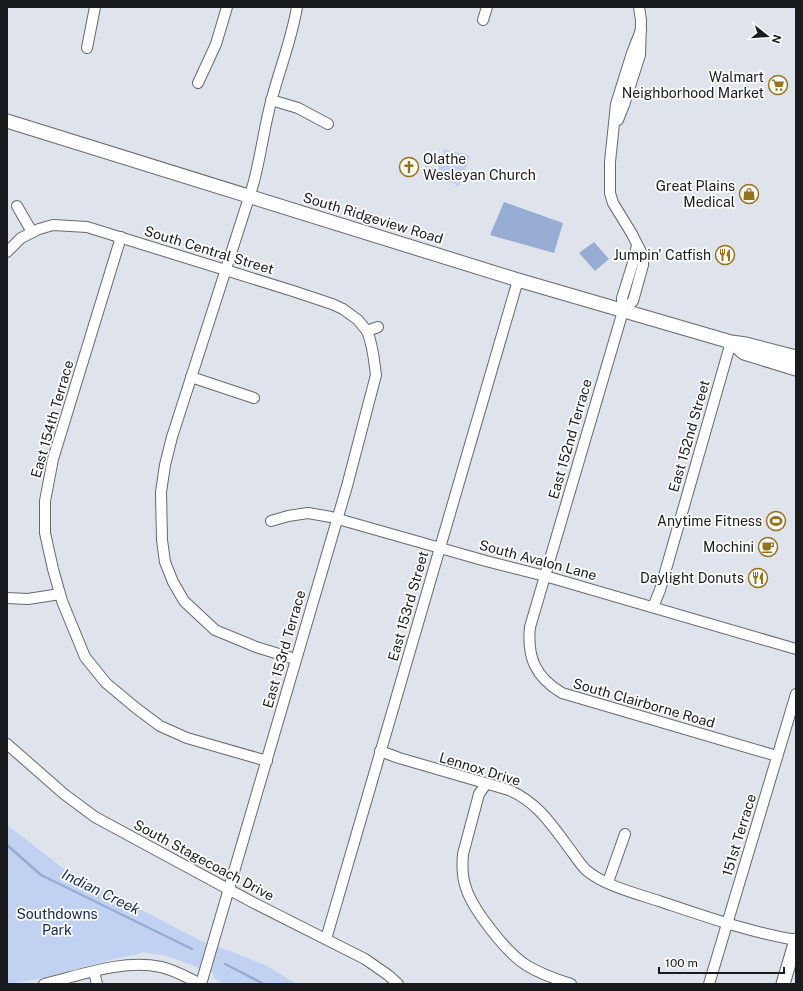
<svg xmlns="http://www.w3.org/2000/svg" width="803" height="991" viewBox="0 0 803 991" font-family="'Public Sans',sans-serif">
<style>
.green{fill:#c0d1f2}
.water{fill:#97acd3}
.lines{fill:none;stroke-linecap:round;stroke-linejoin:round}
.stream{stroke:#97acd3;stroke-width:2.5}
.minor-casing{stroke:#656970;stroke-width:12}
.major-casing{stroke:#656970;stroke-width:15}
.minor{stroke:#fff;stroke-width:10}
.major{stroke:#fff;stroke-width:13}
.labels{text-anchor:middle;stroke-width:3.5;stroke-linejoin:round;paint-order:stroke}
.poi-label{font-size:14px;fill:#1a1b1e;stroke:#fff;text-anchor:end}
.street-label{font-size:14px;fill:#1a1b1e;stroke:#fff}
.park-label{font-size:14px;fill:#102555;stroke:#fff}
.water-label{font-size:15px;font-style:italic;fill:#172e5e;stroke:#fff}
</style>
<rect width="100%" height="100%" fill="#dfe3eb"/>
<g class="green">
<path d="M444,149l26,7 -11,30 -4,1 1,-3 -34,-10 3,-9 13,4z"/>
<path d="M7,825l61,47 137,71 25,8 35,14 32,19h-74l-9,-6 -1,-5 -46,-17 -24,-4 -5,2 -28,6 -71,19 -32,5z"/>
</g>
<g class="water">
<path d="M504,202l59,21 -9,30 -64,-18z"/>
<path d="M594,242l15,17 -14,12 -16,-18z"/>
</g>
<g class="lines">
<g class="stream">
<path d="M7,845l34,30 151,74"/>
<path d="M225,964l39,20"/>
</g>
<g class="minor-casing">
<g id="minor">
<path d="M483,20l4,-13"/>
<path d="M87,48l8,-41"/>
<path d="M198,83l18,-39 11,-37"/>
<path d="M271,100l27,8 30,16"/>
<path d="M618,120l6,-15 16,-50 1,-35 -2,-13"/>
<path d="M17,206l15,26"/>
<path d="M121,237l-68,222 -8,42v32l8,36 9,32 23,56 21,26 30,25 24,18 27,12 80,23"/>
<path d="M637,245l-4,18 -11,35 1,13 -93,316c-3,30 5,50 32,66l215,63"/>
<path d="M7,252l14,-14 18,-9 14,-4 34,2 206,64 39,13 11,5 15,11 9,11"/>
<path d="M623,311l10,-10 10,-36v-9l-11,-22 -19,-31 -3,-10v-31l6,-58 16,-51 9,-23"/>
<path d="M191,377l63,21"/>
<path d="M271,521l17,-5 20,-3 23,4 155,44 59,15 251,73"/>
<path d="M7,598l21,1 32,-5"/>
<path d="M653,607l7,-17 71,-248"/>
<path d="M295,659l-39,-12 -41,-17 -31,-29 -11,-19 -8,-20 -3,-22 -1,-48 4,-27 7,-28 81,-252c8,-29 11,-58 19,-87 8,-30 20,-60 25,-91"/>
<path d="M7,744l57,50 31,23 159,86 111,56 23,16 10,9"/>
<path d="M380,751l19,7 110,32c28,12 43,35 60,58 6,8 11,16 17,22 17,15 51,24 73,31 45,15 90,31 137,39"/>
<path d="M486,784l-7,10 -16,60c-1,11 -1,23 3,34 7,22 40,64 60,77 14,9 29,14 45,19"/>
<path d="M608,882l17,-48"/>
<path d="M326,939l192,-659"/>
<path d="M94,972l3,12"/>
<path d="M44,984c38,-9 78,-25 117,-17 14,3 27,11 40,17"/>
<path d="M201,984l146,-498 29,-111c-2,-15 -3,-30 -9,-44l11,-4"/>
<path d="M709,984l87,-290"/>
</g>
</g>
<g class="major-casing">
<g id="major">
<path d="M7,121l511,159 213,62 15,2 50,13"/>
<path d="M732,343l12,10 52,16"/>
<path d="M783,984l13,-44"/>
</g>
</g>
<use href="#minor" class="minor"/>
<use href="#major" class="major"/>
</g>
<defs>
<g id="supermarket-ring" transform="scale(1)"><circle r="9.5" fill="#fff" stroke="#97721c" stroke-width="1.5"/><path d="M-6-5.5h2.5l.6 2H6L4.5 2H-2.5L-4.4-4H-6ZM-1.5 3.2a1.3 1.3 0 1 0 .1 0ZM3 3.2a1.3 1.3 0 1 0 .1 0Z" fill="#97721c"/></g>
<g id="church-ring" transform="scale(1)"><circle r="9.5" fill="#fff" stroke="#97721c" stroke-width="1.5"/><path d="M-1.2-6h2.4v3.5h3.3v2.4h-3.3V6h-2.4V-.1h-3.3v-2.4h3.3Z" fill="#97721c"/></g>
<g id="shop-ring" transform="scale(1)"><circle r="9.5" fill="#fff" stroke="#97721c" stroke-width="1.5"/><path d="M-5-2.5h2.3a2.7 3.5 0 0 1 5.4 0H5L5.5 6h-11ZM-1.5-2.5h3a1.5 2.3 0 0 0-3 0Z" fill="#97721c"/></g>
<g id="restaurant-ring" transform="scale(1)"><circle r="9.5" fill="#fff" stroke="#97721c" stroke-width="1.5"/><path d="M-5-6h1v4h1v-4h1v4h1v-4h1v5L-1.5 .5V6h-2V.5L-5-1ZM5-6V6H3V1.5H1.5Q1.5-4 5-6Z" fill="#97721c"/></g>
<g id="stadium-ring" transform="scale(1)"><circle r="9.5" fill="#fff" stroke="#97721c" stroke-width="1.5"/><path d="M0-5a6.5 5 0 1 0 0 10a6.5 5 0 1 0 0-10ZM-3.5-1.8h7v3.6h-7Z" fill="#97721c"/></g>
<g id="cafe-ring" transform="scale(1)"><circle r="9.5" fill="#fff" stroke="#97721c" stroke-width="1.5"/><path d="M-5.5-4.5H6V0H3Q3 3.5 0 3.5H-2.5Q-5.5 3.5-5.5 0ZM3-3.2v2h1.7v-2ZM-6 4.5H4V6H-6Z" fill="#97721c"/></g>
</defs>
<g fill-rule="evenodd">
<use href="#supermarket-ring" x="778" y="85"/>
<use href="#church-ring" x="409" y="167"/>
<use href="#shop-ring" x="749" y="194"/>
<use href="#restaurant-ring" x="725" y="255"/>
<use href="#stadium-ring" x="776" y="521"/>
<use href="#cafe-ring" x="768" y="547"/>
<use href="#restaurant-ring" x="758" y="578"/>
</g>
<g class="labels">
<g class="poi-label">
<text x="764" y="82">Walmart<tspan x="764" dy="16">Neighborhood Market</tspan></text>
<text x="423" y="164" text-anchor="start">Olathe<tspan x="423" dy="16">Wesleyan Church</tspan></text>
<text x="735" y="191">Great Plains<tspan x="735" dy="16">Medical</tspan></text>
<text x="711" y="260">Jumpin' Catfish</text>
<text x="762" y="526">Anytime Fitness</text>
<text x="754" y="552">Mochini</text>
<text x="744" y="583">Daylight Donuts</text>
</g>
<g class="street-label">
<text transform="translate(373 218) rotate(17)" y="5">South Ridgeview Road</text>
<text transform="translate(209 250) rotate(17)" y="5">South Central Street</text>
<text transform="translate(52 419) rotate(-74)" y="5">East 154th Terrace</text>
<text transform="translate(689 436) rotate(-74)" y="5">East 152nd Street</text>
<text transform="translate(570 439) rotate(-74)" y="5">East 152nd Terrace</text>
<text transform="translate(538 560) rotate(15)" y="5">South Avalon Lane</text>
<text transform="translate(408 606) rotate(-74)" y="5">East 153rd Street</text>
<text transform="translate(284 649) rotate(-74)" y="5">East 153rd Terrace</text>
<text transform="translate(644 703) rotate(16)" y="5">South Clairborne Road</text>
<text transform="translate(480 769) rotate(17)" y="5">Lennox Drive</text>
<text transform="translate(739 835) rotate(-73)" y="5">151st Terrace</text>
<text transform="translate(204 860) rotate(28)" y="5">South Stagecoach Drive</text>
</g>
<g class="park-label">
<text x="57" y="919">Southdowns<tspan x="57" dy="16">Park</tspan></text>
</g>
<g class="water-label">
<text transform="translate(101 892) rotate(26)" y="5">Indian Creek</text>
</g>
</g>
<rect width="803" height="991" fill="none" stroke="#1a1b1e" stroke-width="16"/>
<g transform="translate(767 36) rotate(107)" stroke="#ffffff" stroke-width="3" paint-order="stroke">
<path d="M0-3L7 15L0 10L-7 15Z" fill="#1a1b1e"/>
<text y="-6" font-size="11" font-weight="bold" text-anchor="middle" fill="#1a1b1e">N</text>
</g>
<path d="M659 967v6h125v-6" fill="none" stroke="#1a1b1e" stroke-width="2"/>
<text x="665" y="967" font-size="12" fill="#1a1b1e" stroke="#ffffff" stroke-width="3" paint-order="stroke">100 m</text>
</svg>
